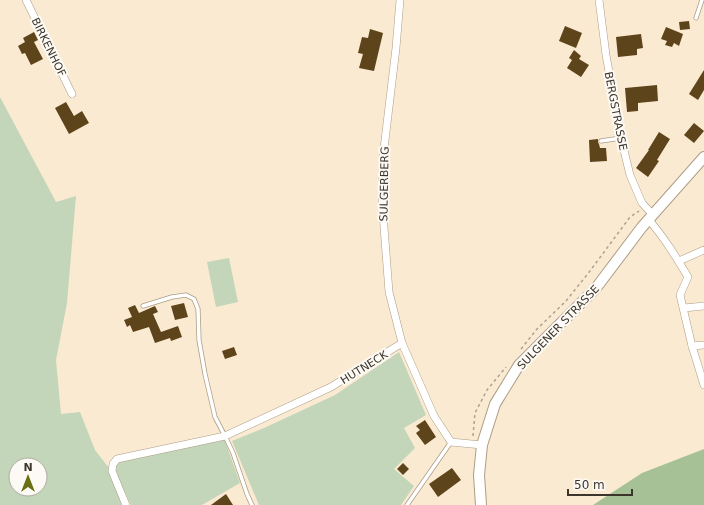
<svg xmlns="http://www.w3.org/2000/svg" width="704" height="505" viewBox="0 0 704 505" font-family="'DejaVu Sans',sans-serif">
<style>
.green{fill:#c3d6b9;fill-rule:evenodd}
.forest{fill:#a5c195}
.building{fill:#5e441a}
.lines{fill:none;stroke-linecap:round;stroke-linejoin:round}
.service-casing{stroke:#ac9d86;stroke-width:5}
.minor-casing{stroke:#ac9d86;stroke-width:8}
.secondary-casing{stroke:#ac9d86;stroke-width:12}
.path{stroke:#aea28f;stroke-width:1.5;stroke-dasharray:3 3;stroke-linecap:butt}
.service{stroke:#fff;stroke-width:3.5}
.minor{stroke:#fff;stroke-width:7}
.secondary{stroke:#fff;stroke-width:10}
.labels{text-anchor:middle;stroke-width:4;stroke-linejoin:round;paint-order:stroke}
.street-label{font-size:11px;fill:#3b352b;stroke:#fdfaf5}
</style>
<rect width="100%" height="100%" fill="#fbead2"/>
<g class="green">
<path d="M0,97l56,105 20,-6 -9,107 -11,57 5,54 19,-2 15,38 14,18 13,37h-122zM16,465h24v24h-24z"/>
<path d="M229,258l9,44 -22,5 -9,-45z"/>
<path d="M399,352l27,63 -22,13 11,20 -21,21 20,17 -13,19h-142l-27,-64 32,-13 71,-33z"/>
<path d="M224,438l16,45 -38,22h-71l-1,-2 -15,-32v-5l3,-6z"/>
</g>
<path class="forest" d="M704,449v56h-111l49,-32z"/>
<g class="building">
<path d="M689,21l1,8 -10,1 -1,-8z"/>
<path d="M565,26l17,7 -6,15 -17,-7z"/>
<path d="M666,27l17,7 -4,12 -5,-3 -2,4 -7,-2 2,-4 -6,-2z"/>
<path d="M370,29l13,4 -9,38 -15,-3 4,-14 -5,-1 4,-16 6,1z"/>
<path d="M34,32l4,8 -4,2 9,17 -12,6 -6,-12 -3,1 -4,-8 7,-4 -2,-4z"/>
<path d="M641,34l2,14 -6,1v6l-19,2 -2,-20z"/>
<path d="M574,50l7,6 -2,3 10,6 -8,12 -14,-9 5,-8 -3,-2z"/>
<path d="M704,70v20l-6,10 -9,-6z"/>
<path d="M657,85l1,16 -20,2v8l-11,1 -2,-24z"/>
<path d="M66,102l8,14 8,-5 7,12 -20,11 -14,-26z"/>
<path d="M694,123l10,8 -10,12 -10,-8z"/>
<path d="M659,132l11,7 -13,21 2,1 -11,16 -12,-9 13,-18h-1z"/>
<path d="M598,139v3l1,2 1,4h6l1,13 -17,1 -1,-22z"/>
<path d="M184,303l4,14 -13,3 -4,-14z"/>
<path d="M135,305l4,8 16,-7 3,6 -5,2 8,18 17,-6 4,11 -11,4 -1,-3 -15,5 -6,-16 -16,5 -3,-7 -3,2 -3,-7 8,-3 -4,-9z"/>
<path d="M234,347l3,8 -12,4 -3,-8z"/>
<path d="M425,420l11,17 -11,8 -9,-12 4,-3 -4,-4z"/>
<path d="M403,463l6,6 -6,6 -6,-6z"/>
<path d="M452,468l9,12 -23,17 -9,-13z"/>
<path d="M226,494l7,11h-22z"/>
</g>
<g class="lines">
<g class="service-casing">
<g id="service">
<path d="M696,18l6,-18"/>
<path d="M601,141l20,-3"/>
<path d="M143,306l29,-9 14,-2 8,4 4,10 1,31 6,34 10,43 10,19 8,17 14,41 5,11"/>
<path d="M407,505l44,-63"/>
</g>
</g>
<g class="minor-casing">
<g id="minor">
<path d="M26,0l46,94"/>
<path d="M400,0l-4,48 -13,109 -1,44 7,91 13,51 32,73 17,26 31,3"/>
<path d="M599,0l7,55 15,83 9,37 12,28 11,12"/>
<path d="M648,219c16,18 28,38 40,58l-8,18 12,51 12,39"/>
<path d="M679,261l25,-11"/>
<path d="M684,308l20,-2"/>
<path d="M692,346l12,-1"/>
<path d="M126,505l-14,-34 1,-7 4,-5 108,-23 106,-49 71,-44"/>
</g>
</g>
<g class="secondary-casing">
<path id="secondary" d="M481,505l-2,-30 3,-30 13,-41 24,-39 77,-77 46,-61 62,-70"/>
</g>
<g class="path">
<path d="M521,349l16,-20 29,-28 24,-30 40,-54 9,-6"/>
<path d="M473,436l2,-23 12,-23 19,-23"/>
</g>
<use href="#service" class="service"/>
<use href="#minor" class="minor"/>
<use href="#secondary" class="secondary"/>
</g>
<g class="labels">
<g class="street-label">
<text transform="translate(49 47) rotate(64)" y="4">BIRKENHOF</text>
<text transform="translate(616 111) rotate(79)" y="4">BERGSTRASSE</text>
<text transform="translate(384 184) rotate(-89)" y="4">SULGERBERG</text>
<text transform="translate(558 327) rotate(-46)" y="4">SULGENER STRASSE</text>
<text transform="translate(364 367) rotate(-32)" y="4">HUTNECK</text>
</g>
</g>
<g transform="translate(28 477)"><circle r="19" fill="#fdfaf5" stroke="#afaba4"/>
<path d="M0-3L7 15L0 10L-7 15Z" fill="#6b6e12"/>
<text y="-6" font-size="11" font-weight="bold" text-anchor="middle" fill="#3b352b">N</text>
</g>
<path d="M568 489v6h64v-6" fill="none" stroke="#3b352b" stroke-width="2"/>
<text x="574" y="489" font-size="12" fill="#3b352b" stroke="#fdfaf5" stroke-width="3" paint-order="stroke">50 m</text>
</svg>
